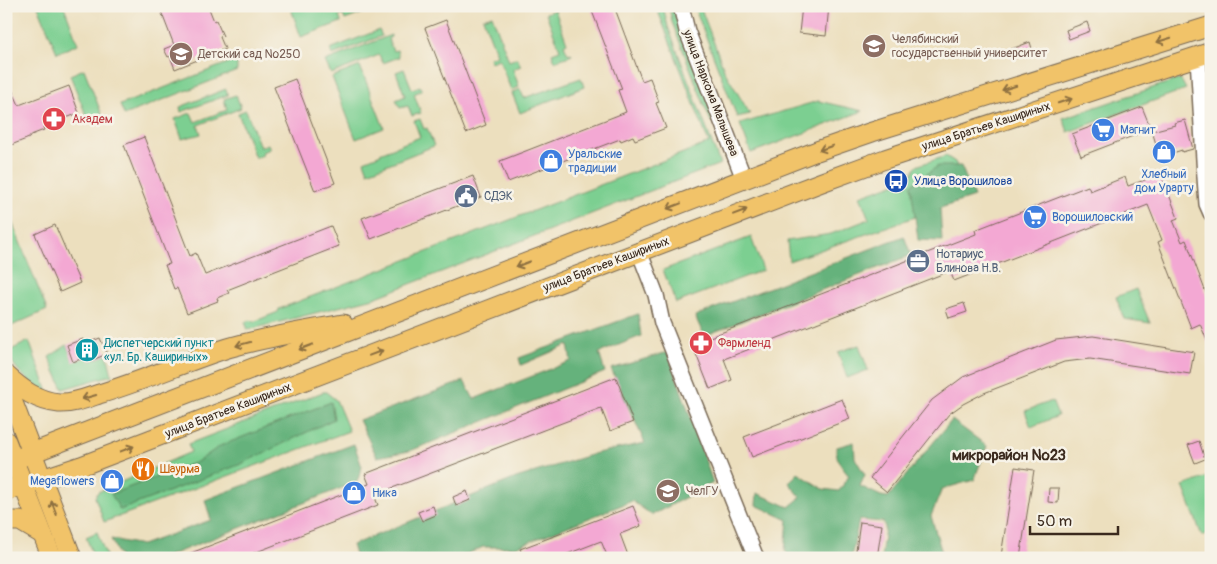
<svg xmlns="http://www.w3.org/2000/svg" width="1217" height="564" viewBox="0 0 1217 564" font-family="Pangolin,sans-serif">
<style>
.green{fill:#7ccf91;stroke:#5c7c58}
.forest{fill:#65b27b;stroke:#506e4c}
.building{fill:#f3a8d3}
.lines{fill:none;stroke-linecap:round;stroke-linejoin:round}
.minor-casing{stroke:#796956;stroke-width:18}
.major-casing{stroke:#796956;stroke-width:21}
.minor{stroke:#fff;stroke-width:15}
.major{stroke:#f1c369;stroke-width:19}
.oneway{stroke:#8d6f40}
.labels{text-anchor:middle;stroke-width:5;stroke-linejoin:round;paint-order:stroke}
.education-label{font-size:12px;fill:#785e54;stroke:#f7f3e8;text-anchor:start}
.street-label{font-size:12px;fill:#3b2a1e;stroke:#f7f3e8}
.health-label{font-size:12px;fill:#be3a42;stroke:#f7f3e8;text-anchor:start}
.shop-label{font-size:12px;fill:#366cbe;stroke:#f7f3e8;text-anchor:start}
.transit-label{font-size:12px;fill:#164399;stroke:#f7f3e8;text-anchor:start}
.service-label{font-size:12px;fill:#4e5e75;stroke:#f7f3e8;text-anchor:start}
.culture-label{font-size:12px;fill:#0d838f;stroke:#f7f3e8;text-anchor:start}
.food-label{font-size:12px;fill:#c56008;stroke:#f7f3e8;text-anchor:start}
.quarter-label{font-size:15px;font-weight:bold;fill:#3b2a1e;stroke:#f7f3e8}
</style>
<rect width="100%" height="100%" fill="#f7f3e8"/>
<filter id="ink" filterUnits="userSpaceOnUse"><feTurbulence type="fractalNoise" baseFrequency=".02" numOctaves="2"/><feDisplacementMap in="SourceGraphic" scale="10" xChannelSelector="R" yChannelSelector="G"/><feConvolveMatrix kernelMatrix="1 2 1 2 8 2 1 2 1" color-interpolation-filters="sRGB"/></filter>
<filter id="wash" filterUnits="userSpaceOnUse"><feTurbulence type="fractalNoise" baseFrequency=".0096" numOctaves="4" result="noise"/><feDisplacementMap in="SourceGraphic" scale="20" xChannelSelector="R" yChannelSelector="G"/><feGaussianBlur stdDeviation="1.12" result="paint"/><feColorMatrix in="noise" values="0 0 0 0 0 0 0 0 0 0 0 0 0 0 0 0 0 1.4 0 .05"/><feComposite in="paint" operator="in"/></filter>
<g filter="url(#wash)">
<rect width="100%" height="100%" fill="#ecdfbe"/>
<g class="green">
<path d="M38,6h26l14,38 -21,9z"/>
<path d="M290,6h82l1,3 -28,11 -2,-5 -4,1 2,6 -40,15z"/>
<path d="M656,6h7l5,21 52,137 -346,134 -126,32 -3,-8 6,-2 2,2 25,-10 1,-3 430,-166z"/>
<path d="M669,6h4l4,15 38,99 -4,2 -39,-100z"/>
<path d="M694,6h6l25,66 25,42 -13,3z"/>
<path d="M555,10l12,33 -3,2 4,9 3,-1 1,2 -17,6 -3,-8 8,-3 -14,-37z"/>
<path d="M492,15l17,46 8,-3 4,8 -8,3 6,18 -8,3 -12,-31 -8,3 -2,-4 8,-3 -14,-37z"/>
<path d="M379,30l3,6 -50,19 -2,-6z"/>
<path d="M391,35v2l-3,2 5,12 4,-1 2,7 -16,6 -4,-8 -48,19 -6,-13z"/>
<path d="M233,61l4,2v8l-113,44 -4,-10z"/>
<path d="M360,66l24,62 -28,11 -24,-62z"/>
<path d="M84,69l18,46 -14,5 -18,-45z"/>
<path d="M404,69l8,20 8,-3 2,4 -8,4 7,19 -9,3 -4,-10 -8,2 -4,-8 9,-4 -9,-24z"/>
<path d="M581,78l3,9 -64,26 -8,-20 8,-4 4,9z"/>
<path d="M1176,80h5l5,9 -118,43 -5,-14z"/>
<path d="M226,89l2,6 -47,17 -1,-5z"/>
<path d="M236,95l5,13 -43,17 3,9 -19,5 -7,-20 16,-6 4,9 32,-12 -3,-11z"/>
<path d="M818,101l45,10 -112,42 -11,-29z"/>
<path d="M246,110l14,37 8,-3 2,5 -8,3 1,3 -8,3 -17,-45z"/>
<path d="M420,119l4,10 3,-1 7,18 -66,26 -4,-11 17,-7 -1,-1 40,-16 -6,-16z"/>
<path d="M946,156l9,6 17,35 -183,64 -2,-20 44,-7 38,-15 -9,-23 50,-18 6,-12z"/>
<path d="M6,217l6,5 35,88 -40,18z"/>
<path d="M751,237l12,33 -87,33 -13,-33z"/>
<path d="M1136,289l14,34 -26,-4 -8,-22z"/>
<path d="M29,341l19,51c-16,-7 -33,-21 -40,-38l3,-4z"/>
<path d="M67,345l6,16 15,-5 3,5 16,-7 5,21 -49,14 -14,-32z"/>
<path d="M859,345l9,25 -21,8 -9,-26z"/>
<path d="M323,392h3l10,8 13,31 -245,91 -9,-25 3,-5 93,-40 -3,-8z"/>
<path d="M1052,401l6,15 -27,11 -6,-16z"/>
<path d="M1208,477l3,8v47l-9,4 -19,-50z"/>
<path d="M97,532l10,26h-13l-8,-21z"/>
</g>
<g class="forest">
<path d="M938,166h23l13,31 -34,11 2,33 -24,-1 -7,-55z"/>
<path d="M904,236l7,19 -207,81 -9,-20z"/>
<path d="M638,314l3,22 -42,17 6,19 -195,79 -33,6 -18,-37 105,-39 10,18 97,-38 -3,-16 -47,20 -2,-7z"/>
<path d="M668,352l45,131 -61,32 -20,-14 -116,46h-33l-25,11h-102l-4,-13 164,-67 81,-25 48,-10 -34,-74z"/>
<path d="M331,402l3,17 -93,45 -121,46 -9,-16 86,-32 23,-16z"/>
<path d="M952,420l35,26 -13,34 -32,9 -11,27 11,37 4,5h-65l4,-31 -2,-5 -24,-2 -8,38h-60l-6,-7 3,-31 -32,-15 1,-12 32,14 12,-10 -12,-14 9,-10 25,16 16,2 10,-15c-8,-10 -14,-16 -12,-29l17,-5 1,16 10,17 -5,11 21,10 7,1z"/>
<path d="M354,444l8,23 -5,15 -194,76h-43l-9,-19 31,6 69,-25 -6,-20z"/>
</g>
<g id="blocks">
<g class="building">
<path d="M159,6h49l6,15 2,-1 7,16 -3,1 5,12 -50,20 -5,-13 -2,1 -4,-8 10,-4z"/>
<path d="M590,6h24l28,75 8,-3 9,24 -3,1 10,25 -31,12 -2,-4 -12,5 -1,-2 -112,43 -8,-21 126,-49 -8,-22 4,-1z"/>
<path d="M802,6h27l-3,30 -27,-3z"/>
<path d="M446,20l40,105 -20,8 -41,-105z"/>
<path d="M1087,22l3,9 -21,8 -3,-9z"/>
<path d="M1030,42l3,10 -20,7 -4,-9z"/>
<path d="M6,76l13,29 50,-19 10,27 -36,14 1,3 -13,5 -2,3 -23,9z"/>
<path d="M295,79l40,104 -20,8 -41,-104z"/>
<path d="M1142,107l9,22 -70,27 -9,-22z"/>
<path d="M1185,120l8,29 -11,3v-2l-22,7 -8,-26 23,-6 -1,-2z"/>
<path d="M144,137l46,119 6,-3 9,22 126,-49 8,20 -112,44 2,3 -12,5 1,3 -31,12 -10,-25 -3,1 -9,-24 5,-1 -46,-119z"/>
<path d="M1161,174l17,44 -5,2 9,22 4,-2 25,66v44l-11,-26 -9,4 -33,-86 4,-2 -14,-35 -194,76 -4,-10 -226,88 8,21 -22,9 -18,-45 284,-110 -1,-4 113,-44 2,5 35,-14 3,9z"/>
<path d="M473,176l8,21 -110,42 -9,-21z"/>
<path d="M55,225l25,58 -20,9 -25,-58z"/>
<path d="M964,303l3,9 -18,6 -3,-9z"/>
<path d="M1093,336l101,16 -4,22 -100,-15 -26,3 -80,31 -21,11 -14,10 -62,78 -17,-14 62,-78 31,-23 93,-37z"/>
<path d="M100,338l7,16 -17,7 -2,-5 -15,6 -6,-17 16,-6 2,5z"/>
<path d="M616,377l17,45 -23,9 -9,-23 -227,87 4,10 -137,53h-63l191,-74 -4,-10z"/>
<path d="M842,399l8,20 -98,38 -8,-20z"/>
<path d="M1199,441l6,18 -10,4 -7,-18z"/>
<path d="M1015,467l19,3 -14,88 -19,-2z"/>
<path d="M1049,488h10l-1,15 -10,-1z"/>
<path d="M467,491l3,9 -14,6 -3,-9z"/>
<path d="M433,506l3,9 -14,6 -4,-9z"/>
<path d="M633,506l8,20 -21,8 9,24h-21l-7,-17 -44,17h-33l-4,-9z"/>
<path d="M860,522l22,3 -5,33h-22z"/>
</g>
</g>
</g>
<g filter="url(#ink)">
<use href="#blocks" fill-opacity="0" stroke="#796956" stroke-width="1"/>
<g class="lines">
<g class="minor-casing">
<g id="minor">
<path d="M681,6l6,25 57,148"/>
<path d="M1198,57l7,120 2,27 4,9"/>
<path d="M639,251l17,44 6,28 94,235"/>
</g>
</g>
<g class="major-casing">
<g id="major">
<path d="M6,375c15,14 31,26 53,28 13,1 28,-5 40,-9 44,-13 85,-32 129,-46 37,-11 77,-17 115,-24"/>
<path d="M6,384l66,174"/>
<path d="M6,441l46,117"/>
<path d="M6,463l811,-312 55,-19 339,-106"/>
<path d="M6,491l75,-25 741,-284 63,-23 326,-107"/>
<path d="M6,521h14l22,13"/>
</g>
</g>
<use href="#minor" class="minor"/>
<use href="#major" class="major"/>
</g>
<defs><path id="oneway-shaft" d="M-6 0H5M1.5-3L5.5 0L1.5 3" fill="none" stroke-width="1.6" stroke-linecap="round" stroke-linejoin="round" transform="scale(1.25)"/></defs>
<g class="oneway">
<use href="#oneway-shaft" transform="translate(1164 40) rotate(163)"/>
<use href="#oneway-shaft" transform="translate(1009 88) rotate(163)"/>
<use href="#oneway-shaft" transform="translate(1065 101) rotate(-18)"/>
<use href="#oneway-shaft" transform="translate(826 148) rotate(161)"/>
<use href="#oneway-shaft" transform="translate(674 206) rotate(159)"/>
<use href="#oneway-shaft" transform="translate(740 212) rotate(-21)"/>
<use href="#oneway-shaft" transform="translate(523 264) rotate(159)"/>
<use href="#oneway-shaft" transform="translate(243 344) rotate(165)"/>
<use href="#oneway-shaft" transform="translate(306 347) rotate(159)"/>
<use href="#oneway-shaft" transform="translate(376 353) rotate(-21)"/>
<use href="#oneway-shaft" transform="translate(89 397) rotate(164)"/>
<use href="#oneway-shaft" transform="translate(127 449) rotate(-21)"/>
<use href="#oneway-shaft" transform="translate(54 508) rotate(-111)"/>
</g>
</g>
<defs>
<g id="university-disc" transform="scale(1.25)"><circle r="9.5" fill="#8d6e63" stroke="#f7f3e8"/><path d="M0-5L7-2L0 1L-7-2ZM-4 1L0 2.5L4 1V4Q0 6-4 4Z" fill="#fff"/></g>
<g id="school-disc" transform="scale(1.25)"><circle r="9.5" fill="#8d6e63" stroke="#f7f3e8"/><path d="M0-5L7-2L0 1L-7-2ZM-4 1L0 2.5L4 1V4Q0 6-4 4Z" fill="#fff"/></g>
<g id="pharmacy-disc" transform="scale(1.25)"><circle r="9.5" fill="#e0444e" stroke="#f7f3e8"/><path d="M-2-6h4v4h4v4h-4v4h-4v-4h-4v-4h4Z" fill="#fff"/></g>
<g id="supermarket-disc" transform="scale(1.25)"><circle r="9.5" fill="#3f7fe0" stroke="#f7f3e8"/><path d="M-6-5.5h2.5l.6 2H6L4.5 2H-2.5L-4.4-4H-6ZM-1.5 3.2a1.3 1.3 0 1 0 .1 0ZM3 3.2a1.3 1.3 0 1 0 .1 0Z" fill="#fff"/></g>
<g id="shop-disc" transform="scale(1.25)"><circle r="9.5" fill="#3f7fe0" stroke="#f7f3e8"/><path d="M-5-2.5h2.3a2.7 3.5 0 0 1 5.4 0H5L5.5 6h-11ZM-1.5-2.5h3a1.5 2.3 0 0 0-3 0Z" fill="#fff"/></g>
<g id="bus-disc" transform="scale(1.25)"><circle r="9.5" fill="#1a4fb4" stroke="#f7f3e8"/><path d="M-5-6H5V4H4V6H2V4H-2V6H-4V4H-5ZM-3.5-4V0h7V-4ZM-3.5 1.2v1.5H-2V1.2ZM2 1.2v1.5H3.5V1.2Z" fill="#fff"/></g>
<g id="civic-disc" transform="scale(1.25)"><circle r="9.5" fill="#5c6f8a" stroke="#f7f3e8"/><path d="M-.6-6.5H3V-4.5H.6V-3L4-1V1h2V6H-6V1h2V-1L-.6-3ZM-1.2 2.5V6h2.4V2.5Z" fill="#fff"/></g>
<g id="office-disc" transform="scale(1.25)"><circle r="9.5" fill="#5c6f8a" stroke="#f7f3e8"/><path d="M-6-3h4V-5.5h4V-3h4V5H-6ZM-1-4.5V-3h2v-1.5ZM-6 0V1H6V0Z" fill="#fff"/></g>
<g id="building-disc" transform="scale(1.25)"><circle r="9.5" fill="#0f9aa8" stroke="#f7f3e8"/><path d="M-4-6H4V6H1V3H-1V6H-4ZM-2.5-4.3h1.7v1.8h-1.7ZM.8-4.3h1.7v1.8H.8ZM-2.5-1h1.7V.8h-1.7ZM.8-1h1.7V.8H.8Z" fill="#fff"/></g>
<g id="restaurant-disc" transform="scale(1.25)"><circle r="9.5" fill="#e8710a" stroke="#f7f3e8"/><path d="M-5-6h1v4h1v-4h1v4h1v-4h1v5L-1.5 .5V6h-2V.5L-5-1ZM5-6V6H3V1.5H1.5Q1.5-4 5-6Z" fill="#fff"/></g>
</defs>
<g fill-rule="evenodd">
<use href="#university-disc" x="874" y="46"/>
<use href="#school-disc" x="181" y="54"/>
<use href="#pharmacy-disc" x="54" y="119"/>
<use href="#supermarket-disc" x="1103" y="130"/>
<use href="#shop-disc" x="1164" y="152"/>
<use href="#shop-disc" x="551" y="161"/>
<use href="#bus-disc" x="896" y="181"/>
<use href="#civic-disc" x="466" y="196"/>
<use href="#supermarket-disc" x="1035" y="217"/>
<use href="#office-disc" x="918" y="261"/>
<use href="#pharmacy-disc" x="701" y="343"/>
<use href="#building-disc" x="87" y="350"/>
<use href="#restaurant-disc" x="143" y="469"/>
<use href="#shop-disc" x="112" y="481"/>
<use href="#university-disc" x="668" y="491"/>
<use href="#shop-disc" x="354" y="493"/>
</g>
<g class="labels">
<g class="education-label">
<text x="892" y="43">Челябинский<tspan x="892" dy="14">государственный университет</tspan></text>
<text x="198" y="58">Детский сад №250</text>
<text x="686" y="495">ЧелГУ</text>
</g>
<g class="street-label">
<text transform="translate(711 93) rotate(69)" y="4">улица Наркома Малышева</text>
<text transform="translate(986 126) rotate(-18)" y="4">улица Братьев Кашириных</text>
<text transform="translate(606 264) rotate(-21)" y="4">улица Братьев Кашириных</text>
<text transform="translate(228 410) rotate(-21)" y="4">улица Братьев Кашириных</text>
</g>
<g class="health-label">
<text x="72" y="123">Академ</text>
<text x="718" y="347">Фармленд</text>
</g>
<g class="shop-label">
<text x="1120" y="134">Магнит</text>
<text x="568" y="158">Уральские<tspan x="568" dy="14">традиции</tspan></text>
<text x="1164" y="178" text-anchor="middle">Хлебный<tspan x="1164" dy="14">дом Урарту</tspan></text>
<text x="1052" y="221">Ворошиловский</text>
<text x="94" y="485" text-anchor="end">Megaflowers</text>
<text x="372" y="497">Ника</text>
</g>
<g class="transit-label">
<text x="914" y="185">Улица Ворошилова</text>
</g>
<g class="service-label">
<text x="484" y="200">СДЭК</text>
<text x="936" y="258">Нотариус<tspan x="936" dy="14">Блинова Н.В.</tspan></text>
</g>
<g class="culture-label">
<text x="104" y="347">Диспетчерский пункт<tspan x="104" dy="14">«ул. Бр. Кашириных»</tspan></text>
</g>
<g class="food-label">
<text x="160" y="473">Шаурма</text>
</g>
<g class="quarter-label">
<text x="1009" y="460">микрорайон №23</text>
</g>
</g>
<rect width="1217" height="564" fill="none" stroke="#f7f3e8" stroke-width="25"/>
<path d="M1030 526v8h88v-8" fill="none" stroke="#3b2a1e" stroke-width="2.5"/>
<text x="1037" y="526" font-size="15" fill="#3b2a1e" stroke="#f7f3e8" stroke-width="4" paint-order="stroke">50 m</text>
</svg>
